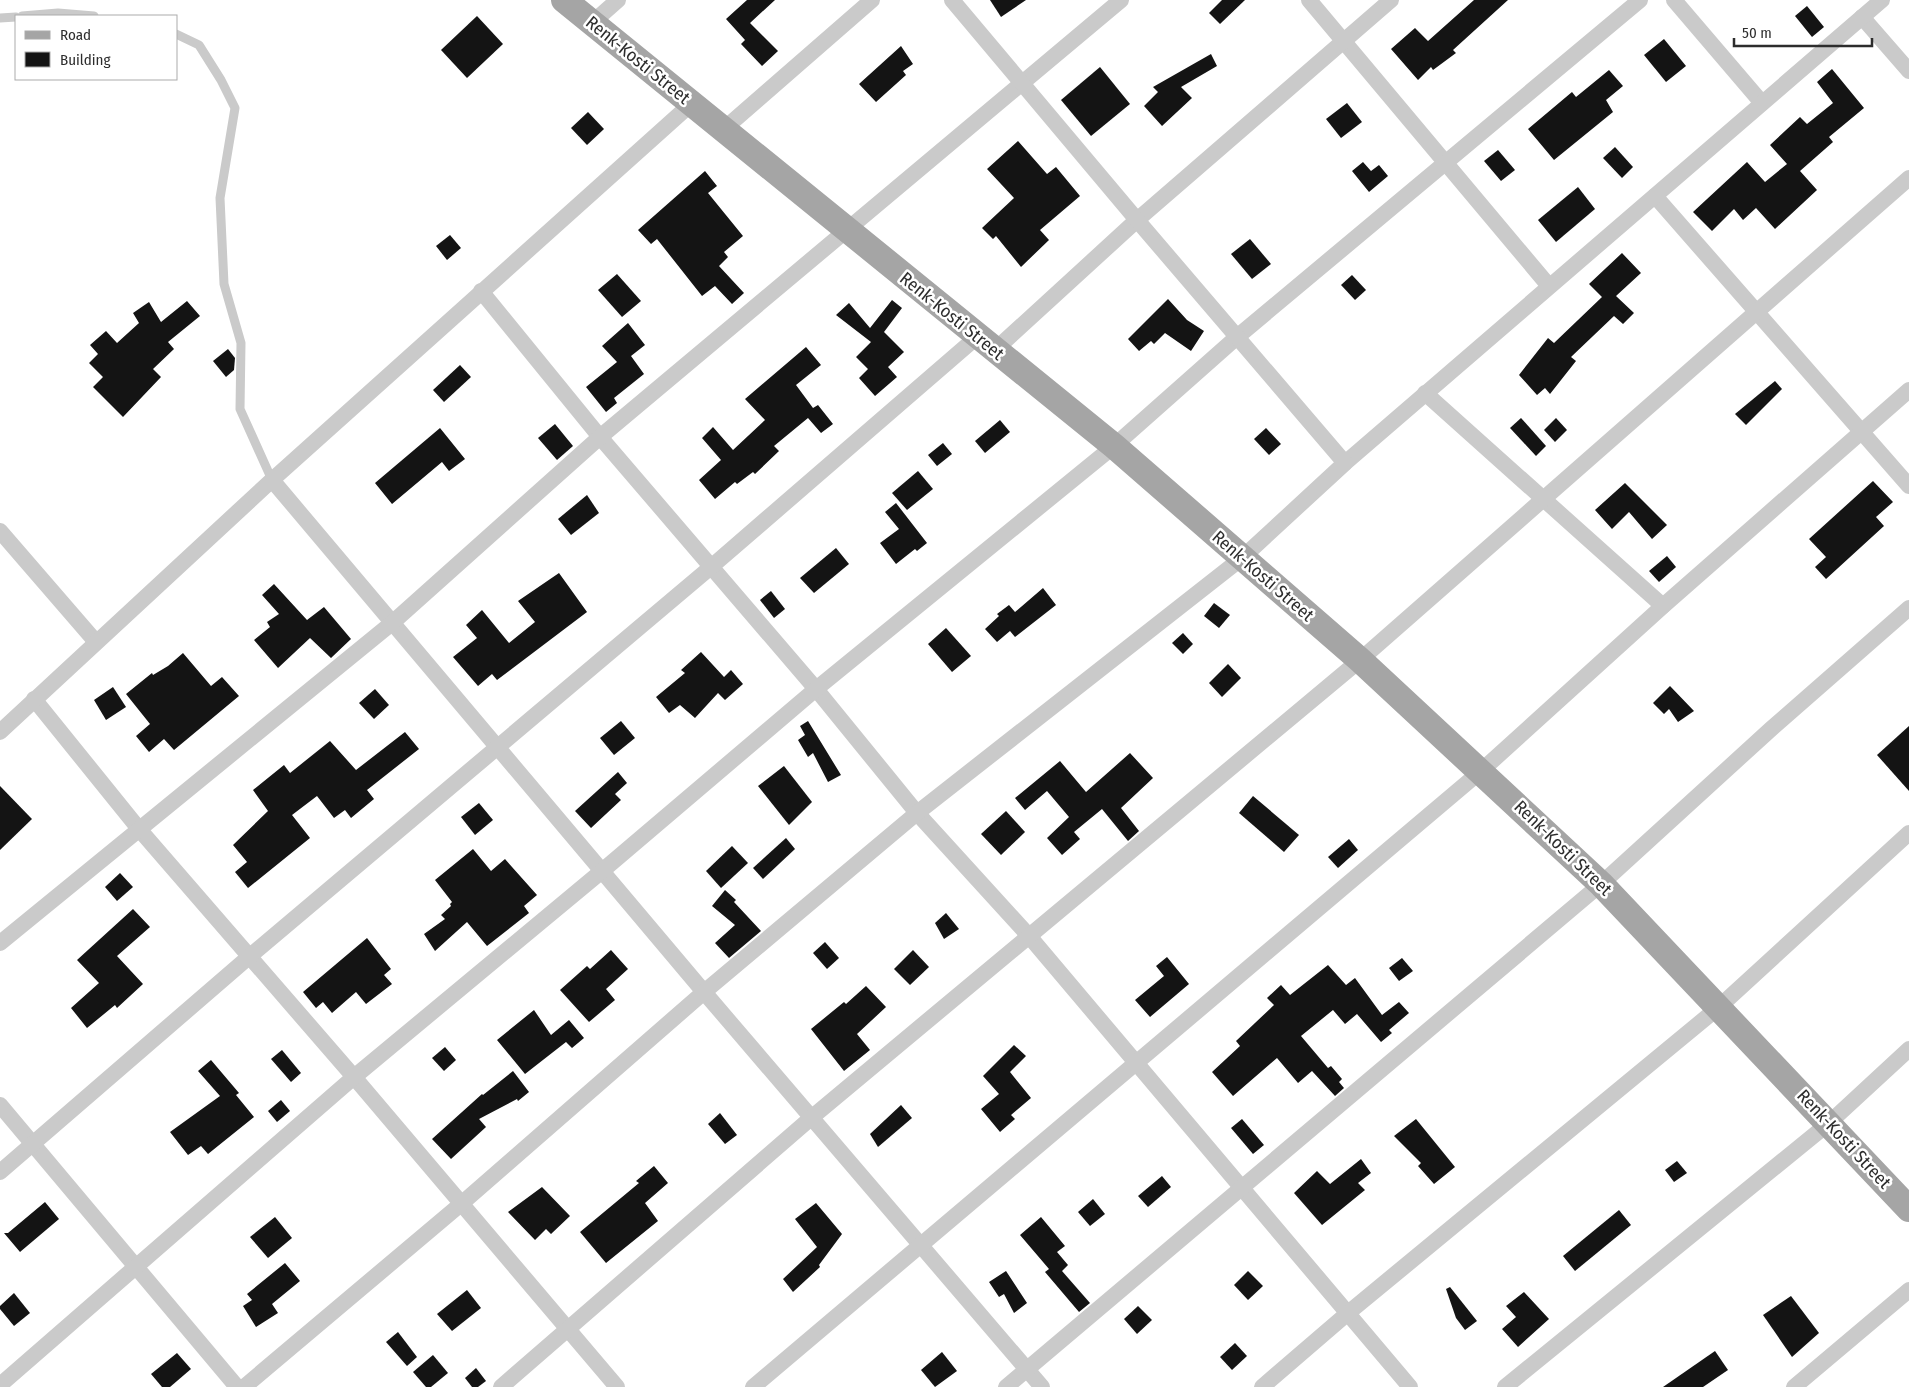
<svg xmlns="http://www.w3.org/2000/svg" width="1909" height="1387" viewBox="0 0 1909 1387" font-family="'Fira Sans Condensed',sans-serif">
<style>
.building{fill:#141414}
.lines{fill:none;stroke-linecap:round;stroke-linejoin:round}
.service{stroke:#cacaca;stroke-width:9}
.minor{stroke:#cacaca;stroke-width:16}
.primary{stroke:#a5a5a5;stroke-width:26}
.labels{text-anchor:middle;stroke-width:5;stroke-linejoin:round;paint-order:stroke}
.street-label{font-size:18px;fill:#2d2d2d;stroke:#fff}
</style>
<rect width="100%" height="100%" fill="#fff"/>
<g class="building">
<path d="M747,0h28l-25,23 28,28 -16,15 -21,-22 4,-4 -19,-21z"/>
<path d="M990,0h36l-25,17z"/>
<path d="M1222,0h23l-25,24 -11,-11z"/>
<path d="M1474,0h34l-55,50 3,3 -23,17 -2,-3 -13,13 -27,-31 24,-21 13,13z"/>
<path d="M1807,6l17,21 -12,10 -17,-21z"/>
<path d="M477,16l26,28 -36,34 -26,-28z"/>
<path d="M1664,39l22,27 -20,16 -22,-27z"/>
<path d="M901,46l12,18 -10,7 3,4 -30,27 -17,-18z"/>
<path d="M1211,54l6,12 -36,21 11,11 -30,28 -18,-20 14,-14 -5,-5z"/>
<path d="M1100,67l30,37 -39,32 -30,-36z"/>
<path d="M1832,69l32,39 -35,29 4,5 -33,29 17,19 -42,39 -19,-21 -13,12 -9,-11 -22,22 -19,-19 54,-50 18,20 22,-18 -17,-19 30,-28 7,7 26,-21 -16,-21z"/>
<path d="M1609,70l14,16 -17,14 7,12 -59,48 -26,-31 44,-37 4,5z"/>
<path d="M1347,103l15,19 -21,16 -15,-19z"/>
<path d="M588,112l16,17 -17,16 -16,-17z"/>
<path d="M1018,141l29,33 9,-7 24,29 -40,34 9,10 -28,27 -25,-31 -3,3 -11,-11 32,-30 -27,-29z"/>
<path d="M1615,147l18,20 -11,11 -19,-20z"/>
<path d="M1498,150l17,20 -14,11 -17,-20z"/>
<path d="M1363,162l8,9 8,-6 9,11 -19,16 -17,-21z"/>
<path d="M705,171l12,15 -9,7 35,43 -19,16 4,5 -9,9 25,27 -12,11 -17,-18 -13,10 -45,-57 -6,5 -13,-14z"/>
<path d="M1578,187l17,22 -39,33 -18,-22z"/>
<path d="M450,235l11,13 -14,12 -11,-14z"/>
<path d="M1250,239l21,25 -19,15 -21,-25z"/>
<path d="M1622,253l19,20 -25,23 18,17 -11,11 -9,-8 -43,41 5,4 -26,33 -5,-6 -8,7 -18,-20 29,-37 6,5 48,-46 -13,-13z"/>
<path d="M617,274l24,27 -19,16 -24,-27z"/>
<path d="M1352,275l14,15 -11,10 -14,-15z"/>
<path d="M1168,299l19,21 17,11 -13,20 -26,-18 -11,11 -3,-3 -12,10 -11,-12z"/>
<path d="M892,300l10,8 -18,24 20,20 -16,15 9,10 -22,19 -16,-18 9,-9 -12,-12 15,-15 -35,-27 13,-12 21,25z"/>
<path d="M187,301l13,15 -32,26 6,7 -21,20 8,8 -38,40 -30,-30 10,-10 -14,-14 9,-9 -8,-9 16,-14 11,12 22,-20 -6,-10 16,-11 12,20z"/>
<path d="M628,323l17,22 -14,11 13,18 -30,24 3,5 -11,9 -20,-25 31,-25 -15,-16z"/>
<path d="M806,347l15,18 -25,20 17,23 5,-3 15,19 -12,9 -13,-15 -34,28 5,5 -24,23 -2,-2 -16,12 -2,-2 -20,17 -16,-19 22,-20 -19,-22 11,-11 20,23 32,-30 -20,-21z"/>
<path d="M228,349l7,9 -1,12 -8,7 -13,-16z"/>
<path d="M460,365l11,12 -27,25 -11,-12z"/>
<path d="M1775,381l7,8 -36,36 -11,-11z"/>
<path d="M1521,418l25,28 -10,10 -26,-28z"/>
<path d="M1556,418l11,12 -12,12 -11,-12z"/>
<path d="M1000,420l10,12 -25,21 -10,-12z"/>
<path d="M555,424l18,22 -16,14 -19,-22z"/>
<path d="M440,428l25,31 -16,12 -7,-9 -50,42 -17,-21z"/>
<path d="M1266,428l15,16 -12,11 -15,-16z"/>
<path d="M943,443l9,11 -15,12 -9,-11z"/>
<path d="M918,471l15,18 -26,21 -15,-17z"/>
<path d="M1873,481l20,21 -17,15 8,9 -58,53 -11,-12 11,-10 -17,-18z"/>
<path d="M1625,483l42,42 -15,14 -23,-27 -17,17 -17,-19z"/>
<path d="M587,495l12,18 -28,22 -13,-16z"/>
<path d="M896,503l31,40 -10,8 -2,-2 -19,15 -16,-21 19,-14 -14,-17z"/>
<path d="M836,548l13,16 -35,29 -14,-15z"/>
<path d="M1667,556l9,11 -17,15 -10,-11z"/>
<path d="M559,573l28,39 -90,68 -5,-6 -14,12 -25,-29 24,-19 -11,-13 16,-15 27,33 26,-21 -17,-21z"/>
<path d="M274,584l33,36 17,-13 27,32 -20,19 -21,-20 -32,30 -24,-28 16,-13 -3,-5 12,-8 -17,-19z"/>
<path d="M1043,588l13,17 -41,32 -5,-6 -13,11 -12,-13 14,-13 -2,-2 12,-9 6,7z"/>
<path d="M771,591l14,18 -11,9 -14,-18z"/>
<path d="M1214,603l16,12 -11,13 -15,-12z"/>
<path d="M946,628l25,28 -19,16 -24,-28z"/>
<path d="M1183,633l10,11 -10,10 -11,-11z"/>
<path d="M701,652l23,25 7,-7 12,14 -18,16 -7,-7 -23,25 -15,-13 -11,8 -13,-16 29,-24 -4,-3z"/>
<path d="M183,653l28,33 11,-9 17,19 -65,54 -10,-11 -15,13 -13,-16 14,-12 -24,-30 26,-21 1,2 15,-9z"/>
<path d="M1228,664l13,14 -19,19 -13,-14z"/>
<path d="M1670,686l24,25 -16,11 -9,-13 -5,5 -11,-11z"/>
<path d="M113,687l13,20 -20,13 -12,-20z"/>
<path d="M375,689l14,16 -15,14 -15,-16z"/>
<path d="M621,721l14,17 -21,17 -14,-17z"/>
<path d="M808,721l33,54 -13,7 -15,-29 -5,4 -10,-17 7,-5 -5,-9z"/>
<path d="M1909,726v65l-32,-36z"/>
<path d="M405,732l14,17 -52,41 7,9 -23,19 -6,-8 -11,8 -17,-22 -25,19 18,23 -62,50 -13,-16 12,-10 -14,-17 35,-34 -15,-21 31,-25 6,8 40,-32 26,29z"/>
<path d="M1130,753l23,25 -32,30 18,23 -11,10 -26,-32 -28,23 6,7 -18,16 -15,-17 22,-21 -22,-26 -22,19 -10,-12 45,-37 26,31z"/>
<path d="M784,766l28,36 -23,23 -31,-39z"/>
<path d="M618,772l9,11 -12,11 6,6 -30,28 -16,-17z"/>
<path d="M0,786l32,33 -32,31z"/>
<path d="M1253,796l46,39 -15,17 -45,-39z"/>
<path d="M479,803l14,17 -18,15 -14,-18z"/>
<path d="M1006,811l19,21 -24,23 -20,-21z"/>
<path d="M786,838l9,11 -32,30 -10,-11z"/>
<path d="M1349,839l9,11 -20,18 -10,-11z"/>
<path d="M732,846l16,17 -27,25 -15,-17z"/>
<path d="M473,849l18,22 14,-12 32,36 -13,11 5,7 -42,33 -20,-24 -32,29 -11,-17 21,-15 -4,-4 10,-9 -1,-2 2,-2 -17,-22z"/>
<path d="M120,873l13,14 -16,14 -12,-14z"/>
<path d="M725,890l11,10 -2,2 27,29 -32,27 -14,-15 20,-18 -23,-19z"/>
<path d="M133,909l17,18 -33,29 26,28 -26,24 -2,-3 -28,23 -16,-20 28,-25 -22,-23z"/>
<path d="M946,913l13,16 -15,10 -9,-16z"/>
<path d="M367,938l24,31 -7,6 8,9 -26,20 -10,-12 -24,21 -9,-11 -7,6 -13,-16z"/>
<path d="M825,942l14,16 -12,11 -14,-16z"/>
<path d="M611,950l17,19 -22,20 9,11 -26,22 -29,-32 27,-24 3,3z"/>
<path d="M913,950l16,17 -19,18 -16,-16z"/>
<path d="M1167,957l22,27 -39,33 -15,-17 29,-24 -8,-10z"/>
<path d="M1402,958l11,13 -14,10 -10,-13z"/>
<path d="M1328,965l18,20 9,-7 27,37 17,-13 10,11 -20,17 3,3 -11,9 -24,-28 -12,10 -12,-14 -32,26 27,32 3,-2 11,13 -3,3 5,6 -9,8 -23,-25 -14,12 -21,-25 -44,38 -21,-24 28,-26 -4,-5 38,-36 -7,-7 14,-13 9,10z"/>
<path d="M866,986l20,21 -29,27 13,16 -26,21 -33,-42 33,-27 2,2z"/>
<path d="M534,1010l17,25 18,-15 15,18 -12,10 -6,-6 -41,32 -28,-34z"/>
<path d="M1014,1045l12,11 -16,16 21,26 -20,17 4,4 -15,13 -19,-23 18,-15 -16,-18z"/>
<path d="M445,1047l11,13 -12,11 -12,-13z"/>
<path d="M282,1050l19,23 -10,9 -20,-23z"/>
<path d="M211,1060l28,33 -3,2 18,22 -46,37 -7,-8 -13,9 -18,-23 50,-36 -22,-25z"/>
<path d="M513,1071l16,21 -11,9 -1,-2 -38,20 7,8 -35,32 -19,-20 50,-45 1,1z"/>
<path d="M281,1100l9,11 -13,11 -9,-11z"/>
<path d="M901,1105l11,13 -34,29 -8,-13z"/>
<path d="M720,1113l17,22 -12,9 -17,-20z"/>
<path d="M1242,1119l22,26 -11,9 -22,-26z"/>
<path d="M1416,1119l39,48 -21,17 -16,-18 3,-3 -27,-27z"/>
<path d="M1361,1159l10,14 -13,10 7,7 -43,35 -28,-32 23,-22 13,13z"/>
<path d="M1677,1161l10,12 -13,9 -9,-12z"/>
<path d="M654,1166l14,17 -23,20 13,18 -52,42 -26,-31 59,-49 -3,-2z"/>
<path d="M1162,1176l9,11 -23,20 -10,-11z"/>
<path d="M542,1187l28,29 -19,18 -5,-5 -11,11 -27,-28z"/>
<path d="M1093,1199l12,15 -15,12 -12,-14z"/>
<path d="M45,1202l14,17 -39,33 -16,-19h4z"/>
<path d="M816,1203l26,31 -23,31 1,2 -27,25 -10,-13 34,-32 -22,-28z"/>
<path d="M1619,1210l12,15 -56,46 -12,-15z"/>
<path d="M275,1217l17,21 -24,20 -18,-21z"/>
<path d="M1041,1217l24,29 -8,6 11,13 -6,6 28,32 -11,9 -34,-40 4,-3 -29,-34z"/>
<path d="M285,1263l15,18 -28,23 6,9 -22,14 -13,-21 9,-6 -5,-6z"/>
<path d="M1006,1271l21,32 -13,10 -10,-19 -5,3 -10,-15z"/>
<path d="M1248,1271l15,15 -15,14 -14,-15z"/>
<path d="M1450,1287l27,34 -12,9 -9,-12 -10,-29z"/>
<path d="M467,1290l14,18 -29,23 -15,-17z"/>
<path d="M1524,1292l25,27 -31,28 -16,-18 14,-12 -10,-11z"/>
<path d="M14,1293l16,20 -16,13 -14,-17v-3z"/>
<path d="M1791,1296l28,37 -27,24 -29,-42z"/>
<path d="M1138,1306l14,14 -15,14 -13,-15z"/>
<path d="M398,1332l19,25 -10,9 -21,-24z"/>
<path d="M1235,1343l12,13 -15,14 -12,-13z"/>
<path d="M1715,1351l13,19 -25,17h-40z"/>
<path d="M942,1352l15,19 -22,16 -14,-17z"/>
<path d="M177,1353l14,16 -21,18h-8l-11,-13z"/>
<path d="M433,1355l15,18 -17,14h-5l-13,-15z"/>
<path d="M476,1368l10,13 -8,6h-6l-7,-9z"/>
</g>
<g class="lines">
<g class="service">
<path d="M22,16l36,-3 36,3"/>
<path d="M0,18l16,-1"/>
<path d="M176,34l23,11 22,35 14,28 -15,90 4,86 17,59 -1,66 32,71"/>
</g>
<g class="minor">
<path d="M1309,0l240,286"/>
<path d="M1674,0l88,103"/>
<path d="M1862,17l47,54"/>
<path d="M592,23l26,-23"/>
<path d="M724,129l148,-129"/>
<path d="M1655,196l254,290"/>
<path d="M481,291l119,146 216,252 101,124 112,123 381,451"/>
<path d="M995,350l142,-130 254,-220"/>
<path d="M1425,393l238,213"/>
<path d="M1345,463l537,-463"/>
<path d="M272,480l432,512 338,395"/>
<path d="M0,531l96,111"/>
<path d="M34,699l105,130 215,248 263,310"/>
<path d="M0,732l272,-252 419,-376"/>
<path d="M0,943l392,-320 208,-186 521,-437"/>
<path d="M0,1105l237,282"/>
<path d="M0,1172l250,-216 461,-389 267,-231"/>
<path d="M0,1385l354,-308 248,-206 214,-182 298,-243 123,-109 403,-337"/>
<path d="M244,1387l217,-183 243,-212 213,-179 325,-255 103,-95 -208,-243 -185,-220"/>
<path d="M501,1387l310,-269 549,-458 549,-482"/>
<path d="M753,1387l728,-616 182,-165 246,-216"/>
<path d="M1006,1387l595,-503 170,-155 138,-121"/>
<path d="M1262,1387l86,-74 371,-306 190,-174"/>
<path d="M1505,1387l324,-264 80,-74"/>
<path d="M1794,1387l115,-97"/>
</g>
<path class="primary" d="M564,0l550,446 246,214 241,224 308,325"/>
</g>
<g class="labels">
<g class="street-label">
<text transform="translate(638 60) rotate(39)" y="6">Renk-Kosti Street</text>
<text transform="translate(952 316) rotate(39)" y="6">Renk-Kosti Street</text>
<text transform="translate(1263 576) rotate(41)" y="6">Renk-Kosti Street</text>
<text transform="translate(1563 848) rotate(44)" y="6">Renk-Kosti Street</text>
<text transform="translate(1844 1139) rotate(47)" y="6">Renk-Kosti Street</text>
</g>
</g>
<rect x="15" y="15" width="162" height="65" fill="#ffffff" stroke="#ababab"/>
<rect x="25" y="31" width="25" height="8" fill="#a5a5a5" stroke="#ababab"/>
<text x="60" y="40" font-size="15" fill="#2d2d2d">Road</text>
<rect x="25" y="52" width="25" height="15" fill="#141414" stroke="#ababab"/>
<text x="60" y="65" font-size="15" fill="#2d2d2d">Building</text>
<path d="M1734 38v8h138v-8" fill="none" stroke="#2d2d2d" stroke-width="2.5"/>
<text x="1742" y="38" font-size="15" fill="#2d2d2d" stroke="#ffffff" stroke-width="4" paint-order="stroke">50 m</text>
</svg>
